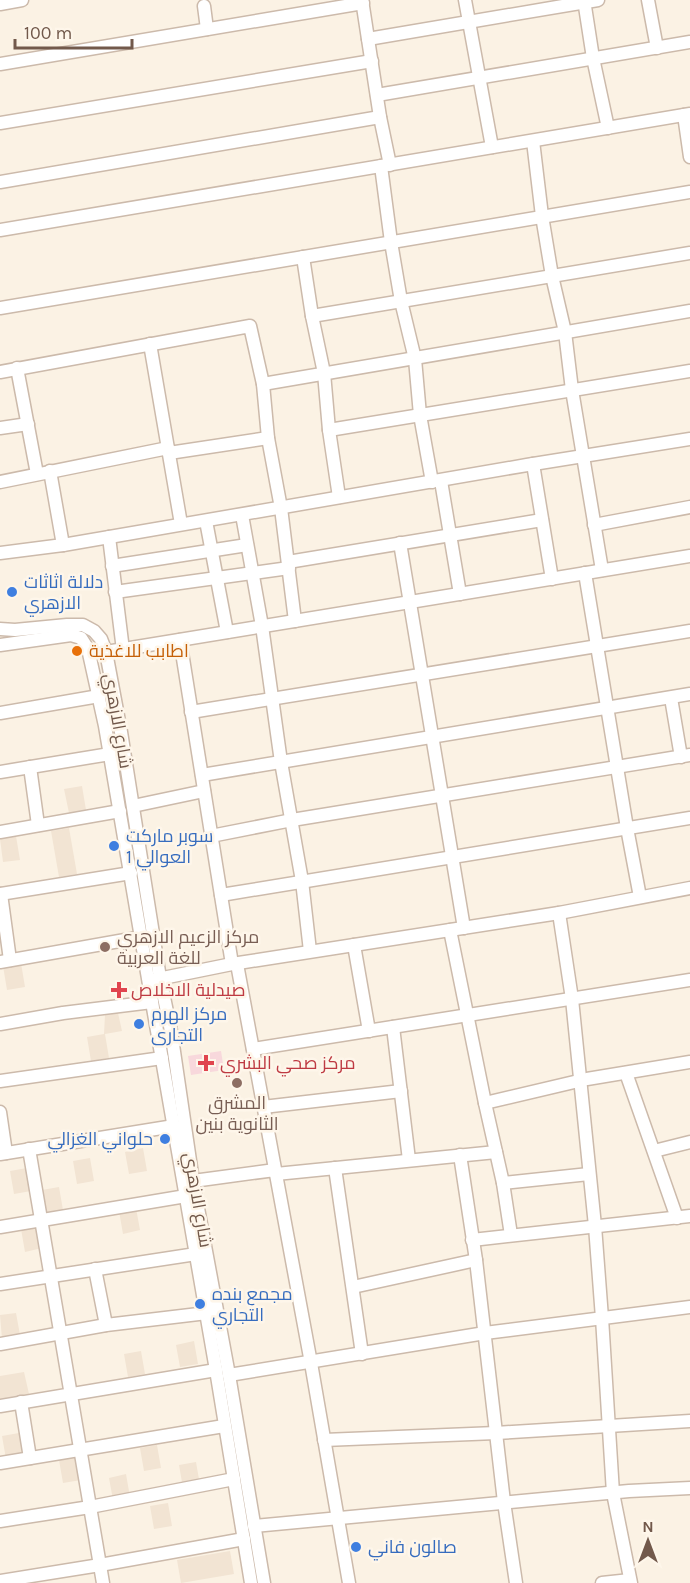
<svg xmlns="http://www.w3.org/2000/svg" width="690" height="1583" viewBox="0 0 690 1583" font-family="Karla,Cairo,sans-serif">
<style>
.residential{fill:#f2e4d3}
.medical{fill:#f8d8dc}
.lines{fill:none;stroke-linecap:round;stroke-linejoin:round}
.minor-casing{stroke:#ccbaab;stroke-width:15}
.minor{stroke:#fff;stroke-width:12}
.shop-dot{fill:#3f7fe0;stroke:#fef6ea;stroke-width:2}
.food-dot{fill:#e8710a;stroke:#fef6ea;stroke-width:2}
.education-dot{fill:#8d6e63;stroke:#fef6ea;stroke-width:2}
.health-dot{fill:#e0444e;stroke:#fef6ea;stroke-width:2}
.labels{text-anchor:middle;stroke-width:5;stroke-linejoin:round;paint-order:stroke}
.shop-label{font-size:18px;fill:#366cbe;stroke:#fef6ea;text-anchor:start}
.food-label{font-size:18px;fill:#c56008;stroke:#fef6ea;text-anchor:start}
.street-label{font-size:18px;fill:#72594b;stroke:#fef6ea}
.education-label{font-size:18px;fill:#785e54;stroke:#fef6ea;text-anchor:start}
.health-label{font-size:18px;fill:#be3a42;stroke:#fef6ea;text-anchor:start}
</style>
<rect width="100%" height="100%" fill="#fbf2e4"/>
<g class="residential">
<path d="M82,786l4,24 -17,3 -5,-24z"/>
<path d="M69,828l8,46 -18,3 -8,-46z"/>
<path d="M16,836l4,24 -17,2 -3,-23z"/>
<path d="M21,963l4,24 -18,3 -4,-24z"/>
<path d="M118,1013l4,18 -17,3 4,24 -18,3 -4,-24 17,-3 1,-19z"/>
<path d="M143,1148l4,23 -18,3 -4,-22z"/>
<path d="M90,1158l4,23 -17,3 -4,-23z"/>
<path d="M27,1168l4,23 -17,3 -4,-23z"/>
<path d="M59,1187l4,23 -17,3 -4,-23z"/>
<path d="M136,1208l4,22 -17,4 -4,-23z"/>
<path d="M38,1226l4,22 -17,4 -4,-23z"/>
<path d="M16,1313l4,22 -18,4 -2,-24z"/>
<path d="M194,1341l4,23 -18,3 -4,-22z"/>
<path d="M141,1351l4,23 -17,3 -4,-23z"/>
<path d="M24,1372l5,22 -29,5v-23z"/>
<path d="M19,1433l4,23 -17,3 -4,-23z"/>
<path d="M157,1445l4,23 -17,3 -4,-23z"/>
<path d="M76,1457l5,23 -18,3 -4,-23z"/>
<path d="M196,1462l4,23 -17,3 -4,-23z"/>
<path d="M126,1474l4,23 -17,3 -4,-22z"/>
<path d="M168,1503l4,23 -18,3 -4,-23z"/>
<path d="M230,1551l4,23 -53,9 -4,-23z"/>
</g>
<path class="medical" d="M221,1051l3,19 -33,5 -3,-19z"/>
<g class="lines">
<g class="minor-casing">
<g id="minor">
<path d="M362,0l18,117 10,48"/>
<path d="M465,0l27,147"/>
<path d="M584,0l9,58 15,70"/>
<path d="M648,0l9,48"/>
<path d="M0,4l22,-4"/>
<path d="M204,6l3,23"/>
<path d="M368,39l230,-39"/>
<path d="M0,64l363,-61"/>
<path d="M377,95l313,-53"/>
<path d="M684,115l6,42"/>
<path d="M0,123l372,-62"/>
<path d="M533,141l9,75 10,60 13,56 7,58 30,180"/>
<path d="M381,166l10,76 10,59 14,58 5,56 12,67"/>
<path d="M0,182l380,-65"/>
<path d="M0,230l690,-116"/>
<path d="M303,257l9,59 12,57 5,57 10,67"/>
<path d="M0,308l690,-116"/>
<path d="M312,316l378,-63"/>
<path d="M150,344l31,180"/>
<path d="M17,368l20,106"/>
<path d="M0,372l250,-46 13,58 5,54 13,70 14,113"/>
<path d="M263,384l427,-73"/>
<path d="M0,428l28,-4"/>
<path d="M329,430l361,-59"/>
<path d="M169,453l99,-15"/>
<path d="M533,464l19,115"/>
<path d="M50,471l13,74"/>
<path d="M441,481l19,113"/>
<path d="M0,482l168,-34"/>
<path d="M242,515l20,111 19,136 21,119 8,70"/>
<path d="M206,521l21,111"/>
<path d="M594,525l96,-18"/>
<path d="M109,537l14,113"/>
<path d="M400,543l64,385"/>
<path d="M0,553l63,-8 464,-80 163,-26"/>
<path d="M288,562l254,-42"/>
<path d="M112,566l135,-21"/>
<path d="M585,573l42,255 13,69"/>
<path d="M115,592l174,-24"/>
<path d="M0,629l15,1 52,-5h16l11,6 7,8 5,13 15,80 39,246 11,53 22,150 36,194 35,208"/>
<path d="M180,640l52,324"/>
<path d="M0,645l71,-10 10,3 7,11 17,77 47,276 64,368 35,213"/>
<path d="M106,652l584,-96"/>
<path d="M671,698l10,59"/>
<path d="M191,712l499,-81"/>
<path d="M0,713l99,-17"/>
<path d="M30,767l8,58"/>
<path d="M0,772l110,-18"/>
<path d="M202,775l488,-81"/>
<path d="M133,806l71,-15"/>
<path d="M0,832l120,-21"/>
<path d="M211,836l81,-16 398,-65"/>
<path d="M0,894l131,-21"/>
<path d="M1,894l9,66"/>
<path d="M221,895l469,-77"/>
<path d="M559,913l13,86 23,227 7,92 11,175 18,90"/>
<path d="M450,930l35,173 18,80 8,52"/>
<path d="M354,945l15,86"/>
<path d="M0,962l142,-25"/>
<path d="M237,964l74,399 38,220"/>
<path d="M153,980l79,-16 327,-51 131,-25"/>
<path d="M0,1024l63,-11 89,-11"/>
<path d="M393,1027l16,133"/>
<path d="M253,1049l437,-69"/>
<path d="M626,1073l51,145"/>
<path d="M0,1081l162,-23"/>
<path d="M485,1103l102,-24 103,-17"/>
<path d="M263,1107l138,-16"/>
<path d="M0,1112l6,41"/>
<path d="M29,1149l74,434"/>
<path d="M654,1151l36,-9"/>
<path d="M0,1154l174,-28"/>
<path d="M460,1155l16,105 28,242 12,81"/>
<path d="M335,1168l27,186"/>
<path d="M276,1174l220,-22"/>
<path d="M193,1181l82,-11"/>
<path d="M503,1183l86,-9"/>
<path d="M0,1227l186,-31"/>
<path d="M472,1240l218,-24"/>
<path d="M95,1269l11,56"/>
<path d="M0,1284l196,-30"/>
<path d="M353,1287l123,-27"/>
<path d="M0,1344l106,-19 101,-12"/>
<path d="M229,1375l256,-42 205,-26"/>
<path d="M21,1402l9,56"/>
<path d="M0,1406l216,-36"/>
<path d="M324,1440l172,-7 194,-12"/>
<path d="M0,1463l224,-37"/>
<path d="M0,1521l90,-14 144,-28"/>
<path d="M254,1526l375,-35 61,-3"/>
<path d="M0,1581l100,-16 144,-26"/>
<path d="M602,1583l28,-3"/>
</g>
</g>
<use href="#minor" class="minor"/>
</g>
<g class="shop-dot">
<circle cx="12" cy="592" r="6"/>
<circle cx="114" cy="846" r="6"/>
<circle cx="139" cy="1024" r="6"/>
<circle cx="165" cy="1139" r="6"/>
<circle cx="200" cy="1304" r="6"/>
<circle cx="356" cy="1547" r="6"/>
</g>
<circle class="food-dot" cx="77" cy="651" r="6"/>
<g class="education-dot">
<circle cx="105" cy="947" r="6"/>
<circle cx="237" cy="1083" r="6"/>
</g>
<g class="health-dot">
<path d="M116 981h6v6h6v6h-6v6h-6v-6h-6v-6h6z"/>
<path d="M203 1054h6v6h6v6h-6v6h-6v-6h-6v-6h6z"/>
</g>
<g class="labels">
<g class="shop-label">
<text x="24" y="588">دلالة اثاثات<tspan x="24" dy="21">الازهري</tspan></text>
<text x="126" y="842">سوبر ماركت<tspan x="126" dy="21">العوالي 1</tspan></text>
<text x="151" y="1020">مركز الهرم<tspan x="151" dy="21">التجارى</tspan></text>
<text x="153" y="1145" text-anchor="end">حلواني الغزالي</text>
<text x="212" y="1300">مجمع بنده<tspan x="212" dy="21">التجاري</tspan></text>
<text x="368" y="1553">صالون فاني</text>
</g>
<g class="food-label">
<text x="89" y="657">اطابب للاغذية</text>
</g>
<g class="street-label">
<text transform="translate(118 721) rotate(80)" y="6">شارع الازهري</text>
<text transform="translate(198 1200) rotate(80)" y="6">شارع الازهري</text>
</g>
<g class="education-label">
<text x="117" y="943">مركز الزعيم الازهري<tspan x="117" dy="21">للغة العربية</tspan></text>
<text x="237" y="1109" text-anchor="middle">المشرق<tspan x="237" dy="21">الثانوية بنين</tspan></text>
</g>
<g class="health-label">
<text x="131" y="996">صيدلية الاخلاص</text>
<text x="220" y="1069">مركز صحي البشري</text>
</g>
</g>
<g transform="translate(648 1541)" stroke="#fef6ea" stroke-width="4.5" paint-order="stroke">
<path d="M0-4.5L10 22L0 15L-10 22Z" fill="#72594b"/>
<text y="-9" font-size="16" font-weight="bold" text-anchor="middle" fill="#72594b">N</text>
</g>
<path d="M15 39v9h117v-9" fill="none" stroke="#72594b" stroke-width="3"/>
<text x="24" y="39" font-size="18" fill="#72594b" stroke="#fef6ea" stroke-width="4.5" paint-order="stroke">100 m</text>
</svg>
